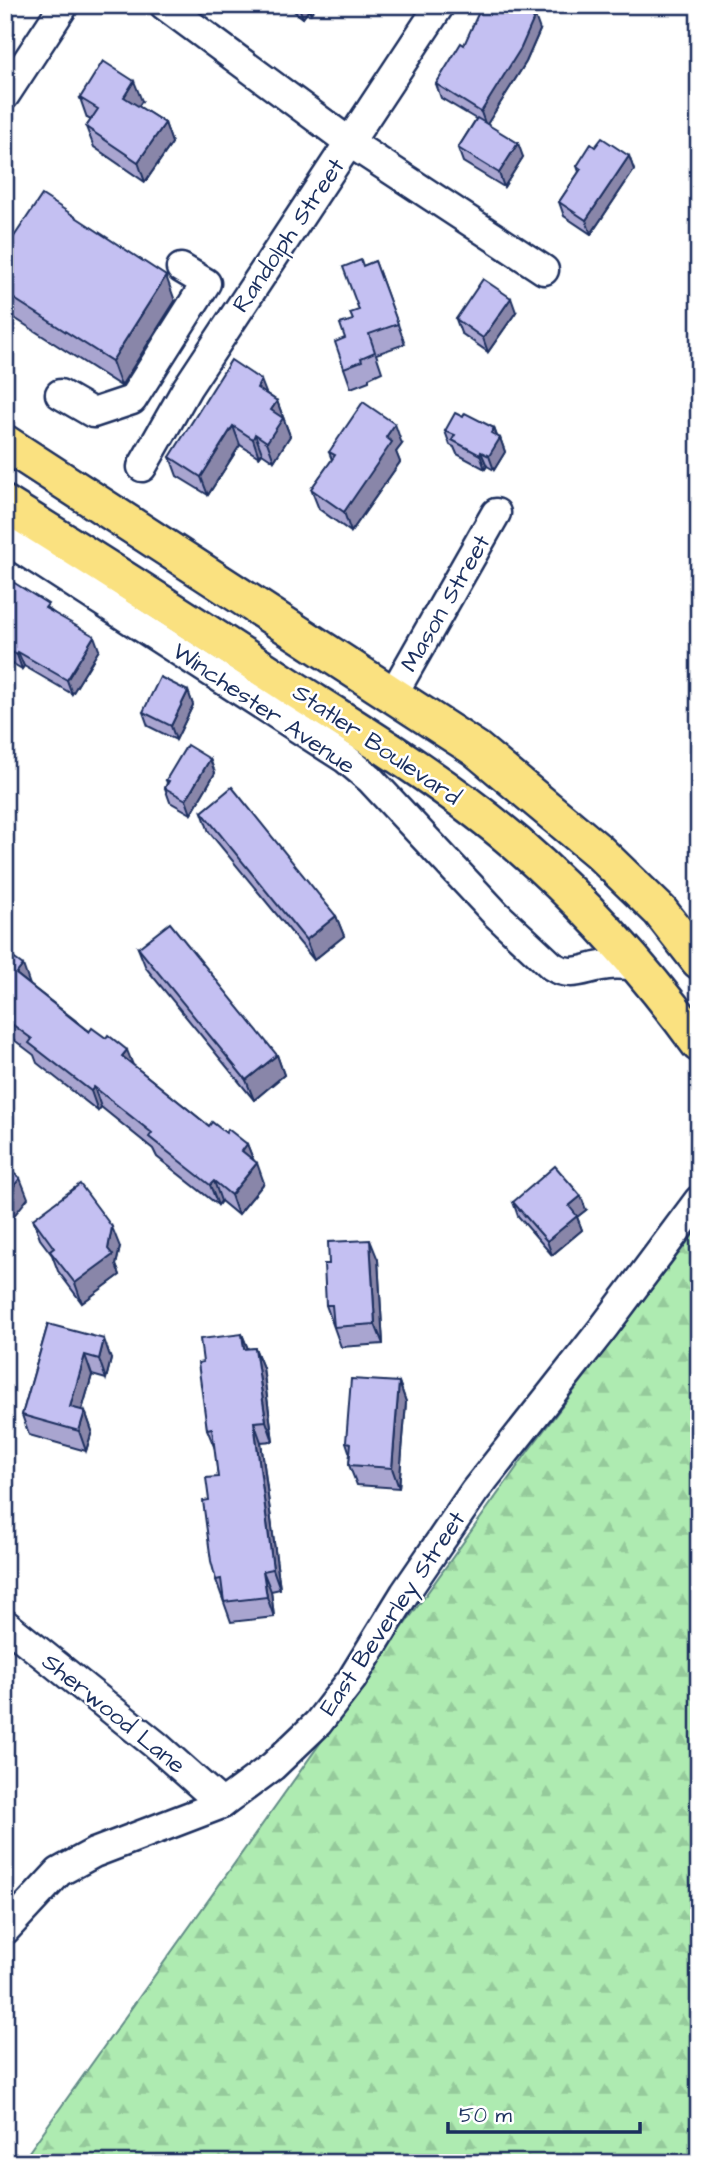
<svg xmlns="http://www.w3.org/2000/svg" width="704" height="2168" viewBox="0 0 704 2168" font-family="'Architects Daughter',sans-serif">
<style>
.forest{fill:url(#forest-firs);stroke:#648d88;stroke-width:2}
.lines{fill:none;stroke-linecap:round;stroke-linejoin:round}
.minor-casing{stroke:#1b2f5e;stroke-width:33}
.major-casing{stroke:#1b2f5e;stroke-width:40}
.minor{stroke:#fff;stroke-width:28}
.major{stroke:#fae180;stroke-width:35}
.wall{fill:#a9a5d0;stroke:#1b2f5e;stroke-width:2}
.shaded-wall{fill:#8986a9;stroke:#1b2f5e;stroke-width:2}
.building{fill:#c4c0f2;stroke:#1b2f5e;stroke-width:2}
.labels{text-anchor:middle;stroke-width:5;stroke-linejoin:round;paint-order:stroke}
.street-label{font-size:24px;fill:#1b2f5e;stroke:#fff}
</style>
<defs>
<pattern id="forest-firs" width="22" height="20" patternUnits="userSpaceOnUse" patternTransform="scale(1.75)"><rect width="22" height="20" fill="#aeebb1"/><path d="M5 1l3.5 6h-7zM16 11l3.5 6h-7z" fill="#95ca9b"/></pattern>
</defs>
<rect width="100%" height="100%" fill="#fff"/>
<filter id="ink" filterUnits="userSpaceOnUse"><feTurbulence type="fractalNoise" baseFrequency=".0143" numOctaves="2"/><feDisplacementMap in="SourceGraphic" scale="14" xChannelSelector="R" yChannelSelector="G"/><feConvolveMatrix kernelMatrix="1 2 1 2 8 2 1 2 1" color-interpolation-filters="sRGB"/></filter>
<g filter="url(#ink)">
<path class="forest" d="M699,1227v936h-678l508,-713z"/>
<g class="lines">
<g class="minor-casing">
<g id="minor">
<path d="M164,5l185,137 195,128"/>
<path d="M5,95l59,-90"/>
<path d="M60,394l33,19 39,-13 74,-117 -25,-15"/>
<path d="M142,467l45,-79 253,-383"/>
<path d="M5,539l341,220 24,20 126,135 56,52c20,13 34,1 56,-1 9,-1 20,0 29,1"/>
<path d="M393,694l103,-181"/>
<path d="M5,1624l152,122 65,58"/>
<path d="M5,1930l54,-58 35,-19 128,-49 51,-38 45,-43 34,-44 53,-86 69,-101 130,-165 95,-127"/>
</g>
</g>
<g class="major-casing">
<g id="major">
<path d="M5,443l471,306 122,102 62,60 39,50"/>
<path d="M5,504c96,60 191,121 286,183 77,49 156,97 226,157 68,59 129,127 182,200"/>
</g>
</g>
<use href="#minor" class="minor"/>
<use href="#major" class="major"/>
</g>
<g class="wall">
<path d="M286,5h31l-6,8 -3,-2 -5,7z"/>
<path d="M540,30l-14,32 -39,62 36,33 -19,30 -41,-25 -5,-14 18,-29 -35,-21 -5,-14 28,-39z"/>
<path d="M80,98l62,3 -4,5 27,17 7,20 -27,39 -51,-35 -8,-20 5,-7 -4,-2z"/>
<path d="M595,147l34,9 5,14 -43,64 -27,-18 -5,-14 20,-30 -2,-6z"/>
<path d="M5,250l170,51 -54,85 -116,-74z"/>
<path d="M375,261l30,83 -29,10 6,18 -13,6v3l-18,7 -7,-20 1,-30 8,-18 6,-10 4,-44z"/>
<path d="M516,312l-28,40 -27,-19 -5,-14z"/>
<path d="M267,394l10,7 13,35 -16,25 -12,-8 -3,4 -19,-12 -32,50 -31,-19 -7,-19z"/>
<path d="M463,417l31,11 3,8 3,2 5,14 -11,18 -7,-4 -2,3 -28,-15 -3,-7 -4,-2 -5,-14z"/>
<path d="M402,444l-6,8 4,10 -49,70 -32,-23 -8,-20 21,-29 -3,-8z"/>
<path d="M5,577l45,33 49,40 -27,44 -48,-28 -2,3 -17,-10z"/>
<path d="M188,691l5,14 -17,35 -28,-14 -5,-14z"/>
<path d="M210,759l5,14 -24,41 -21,-12 -5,-14 2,-5 -1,-3z"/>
<path d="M202,812l134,104 8,20 -30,24 -105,-128z"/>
<path d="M138,948l139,107 7,20 -30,25 -108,-132z"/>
<path d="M5,952l25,33 103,80 76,61 17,7 21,11 6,15 11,24 -26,32 -17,-14 -3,4 -61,-48 -4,-8 -52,-42 -3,4 -61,-48 -3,-8 -29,-22z"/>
<path d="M513,1202l73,8 -9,7 5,13 -30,25 -34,-39z"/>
<path d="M33,1219l87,28 -4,18 4,10 -38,28 -24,-32 -6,-16 -12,-16z"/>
<path d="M378,1260l5,84 -42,3 -15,-42z"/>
<path d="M48,1324l63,35 -5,20 -14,-4 -10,35 3,1 7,20 -6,20 -57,-16 -7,-20z"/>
<path d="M242,1334l6,15 7,-1 8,20 10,73 -12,1 19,147 -9,2 3,26 -43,5 -15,-42 -7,-80 9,-23 -3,-28 -8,-20 -4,-67z"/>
<path d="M399,1382l7,20 -7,86 -42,-3 -8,-20 1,-11 -4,-12z"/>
</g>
<g class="shaded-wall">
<path d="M298,5h8l2,6 -5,7z"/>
<path d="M308,5h9l-6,8z"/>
<path d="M535,16l5,14 -14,32 -40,64 -5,-14z"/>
<path d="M134,81l8,20 -11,16 -7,-20z"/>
<path d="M165,123l7,20 -27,39 -7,-20z"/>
<path d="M518,143l5,14 -19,30 -5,-14z"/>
<path d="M629,156l5,14 -43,64 -5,-14z"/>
<path d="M166,276l9,25 -54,85 -9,-25z"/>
<path d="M511,298l5,14 -28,40 -5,-14z"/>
<path d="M261,380l7,18 -11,-10z"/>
<path d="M277,401l13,35 -16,25 -7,-19 4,-32z"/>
<path d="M395,424l7,20 -6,8 4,10 -49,70 -7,-20 42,-75z"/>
<path d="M233,426l7,19 -32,50 -7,-18z"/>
<path d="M494,428l4,12 2,-2 5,14 -11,18 -5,-14 2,-23z"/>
<path d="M255,434l7,19 -3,4 -6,-18z"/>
<path d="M481,452l6,14 -2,3 -5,-14z"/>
<path d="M94,636l5,14 -27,44 -5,-14z"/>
<path d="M18,652l6,14 -2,3 -5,-14z"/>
<path d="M188,691l5,14 -17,35 -5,-14z"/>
<path d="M210,759l5,14 -24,41 -5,-14z"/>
<path d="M336,916l8,20 -30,24 -8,-20z"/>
<path d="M23,965l7,20 -14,-11z"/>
<path d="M127,1050l8,20 -13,-14z"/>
<path d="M277,1055l7,20 -30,25 -8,-20z"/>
<path d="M94,1087l7,20 -3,4 -7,-20z"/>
<path d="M247,1144l8,20 -13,-13z"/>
<path d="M5,1157l7,18 -7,5z"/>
<path d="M257,1163l7,20 -26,32 -7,-20z"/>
<path d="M20,1178l8,20 -23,29v-30z"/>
<path d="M214,1181l7,20 -3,4 -8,-20z"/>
<path d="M581,1196l5,14 -9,7 5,13 -30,25 -5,-14 22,-35z"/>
<path d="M112,1227l8,20 -4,18 4,10 -38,28 -7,-20 33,-34z"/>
<path d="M370,1240l8,20 5,84 -8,-20z"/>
<path d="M242,1334l8,20 -6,-5z"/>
<path d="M104,1339l7,20 -5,20 -7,-20z"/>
<path d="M255,1348l8,20 10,73 -7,-20z"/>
<path d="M85,1355l7,20 -15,52 -7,-20z"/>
<path d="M399,1382l7,20 -7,86 -7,-20z"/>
<path d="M85,1411l7,20 -6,20 -7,-20z"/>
<path d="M254,1422l7,20 19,147 -7,-20z"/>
<path d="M263,1571l8,20 3,26 -7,-20z"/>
</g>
<g class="building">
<path d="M482,5h29l24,11 -14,32 -40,64 -45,-28 25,-41 3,2z"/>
<path d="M103,61l31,20 -10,16 41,26 -27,39 -52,-35 12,-18 -18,-11z"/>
<path d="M477,118l41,25 -19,30 -41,-25z"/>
<path d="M602,138l27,18 -43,64 -27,-18 22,-33 -4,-3 14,-22 4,3z"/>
<path d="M42,195l124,81 -54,85 -107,-68v-43z"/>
<path d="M361,260l2,6 12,-5 23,63 -29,10 6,18 -14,6 1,3 -18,7 -9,-26 10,-4 -5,-14 13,-4 -3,-7 9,-3 -16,-43z"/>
<path d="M483,279l28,19 -28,40 -27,-19z"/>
<path d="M231,360l30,20 -4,8 20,13 -6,9 12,8 -16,24 -12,-8 -2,5 -20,-13 -32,51 -31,-20z"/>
<path d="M363,402l32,22 -9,13 6,5 -48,70 -33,-23 24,-34 -6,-3z"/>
<path d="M455,413l8,4 2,-4 29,15 -3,5 9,5 -11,18 -8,-4 -1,3 -28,-15 3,-5 -10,-4z"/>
<path d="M5,577l43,27 -3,4 49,28 -27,44 -49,-28 -1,3 -12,-7z"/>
<path d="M160,677l28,14 -17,35 -28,-14z"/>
<path d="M187,745l23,14 -24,41 -21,-12 4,-7 -3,-1z"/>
<path d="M232,787l104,129 -30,24 -104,-128z"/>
<path d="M170,923l107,132 -31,25 -108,-132z"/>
<path d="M5,952l18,13 -7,9 73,58 3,-4 14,10 2,-3 19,15 -5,6 87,70 3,-4 14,11 2,-4 19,15 -5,7 15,12 -26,32 -17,-14 -4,4 -61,-48 3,-4 -58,-46 -3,4 -62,-48 3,-4 -27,-20z"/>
<path d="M555,1166l26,30 -12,10 8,10 -30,25 -34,-39z"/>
<path d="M5,1167l15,11 -15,19z"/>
<path d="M80,1184l32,43 -4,22 5,6 -38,28 -25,-32 4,-3 -21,-29z"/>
<path d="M370,1240l5,84 -41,3 -2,-22h-6l-2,-41h5l-1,-22z"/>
<path d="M48,1324l56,15 -5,20 -14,-4 -15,52 15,4 -6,20 -57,-16z"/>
<path d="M242,1334l2,15 11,-1 11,73 -12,1 19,147 -10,2 4,26 -43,5 -3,-23 -5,1 -5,-19 -8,-60 6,-1 -3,-22 12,-1 -6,-49 -5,1 -9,-66 5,-1 -3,-23z"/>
<path d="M351,1379l48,3 -7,86 -43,-3 2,-22 -5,-1z"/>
</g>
</g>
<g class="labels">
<g class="street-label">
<text transform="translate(288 235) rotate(-56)" y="8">Randolph Street</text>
<text transform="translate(445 603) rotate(-60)" y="8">Mason Street</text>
<text transform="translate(264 708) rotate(34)" y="8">Winchester Avenue</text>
<text transform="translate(377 744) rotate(34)" y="8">Statler Boulevard</text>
<text transform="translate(392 1613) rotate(-56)" y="8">East Beverley Street</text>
<text transform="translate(114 1713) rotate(39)" y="8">Sherwood Lane</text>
</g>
</g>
<rect width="704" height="2168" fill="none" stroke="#fff" stroke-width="28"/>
<rect x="14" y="14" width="676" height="2140" fill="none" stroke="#1b2f5e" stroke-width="2.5" filter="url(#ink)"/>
<path d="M448 2122v10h192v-10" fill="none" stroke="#1b2f5e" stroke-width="3.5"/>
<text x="459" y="2122" font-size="21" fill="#1b2f5e" stroke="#ffffff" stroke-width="5" paint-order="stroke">50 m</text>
</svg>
